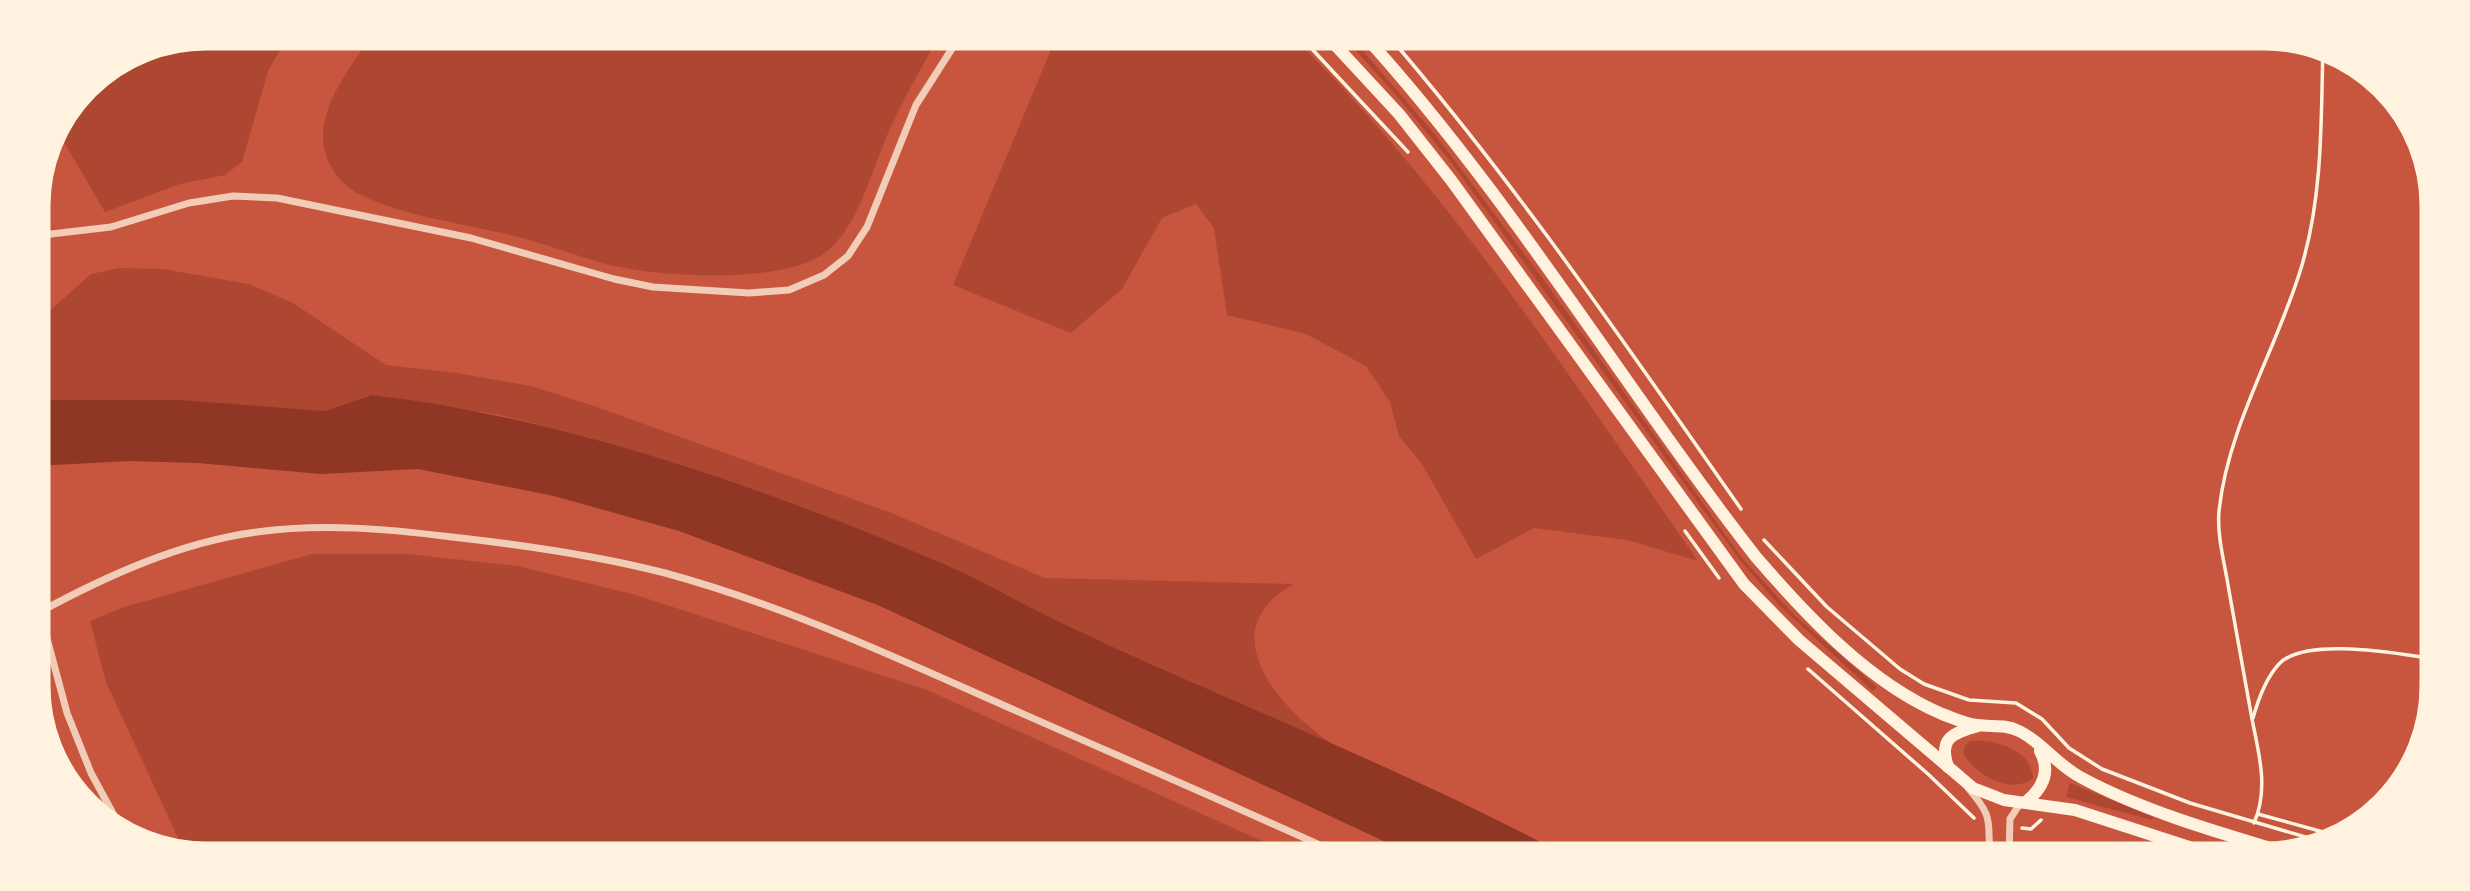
<svg xmlns="http://www.w3.org/2000/svg" width="2470" height="891" viewBox="0 0 2470 891" font-family="Helvetica,sans-serif">
<style>
.green{fill:#ae4732}
.water{fill:#8f3625}
.lines{fill:none;stroke-linecap:round;stroke-linejoin:round}
.path{stroke:#fff3e0;stroke-width:3.5}
.minor{stroke:#f1ccb7;stroke-width:7}
.primary{stroke:#fff3e0;stroke-width:12}
.rim{fill:none;stroke:#fff3e0;stroke-width:9}
</style>
<rect width="100%" height="100%" fill="#c8553d"/>
<g class="green">
<path d="M206,33h84l-22,38 -26,91 -17,13 -45,9 -75,28 -51,-87 38,-49 48,-30z"/>
<path d="M374,33h567c-18,32 -37,64 -52,98 -17,37 -31,100 -67,124 -42,28 -153,22 -202,12 -36,-7 -71,-23 -106,-31 -51,-13 -105,-18 -153,-41 -17,-8 -31,-25 -36,-43 -11,-42 27,-87 49,-119z"/>
<path d="M1058,33h231c160,156 282,346 409,528l-71,-21 -93,-12 -58,31 -54,-95 -23,-28 -9,-34 -24,-36 -60,-32 -79,-19 -13,-87 -18,-24 -34,14 -40,71 -51,44 -118,-48z"/>
<path d="M1340,33h6l12,12 79,92 109,146 196,275 51,56 84,73 -4,4 -94,-86 -40,-46 -288,-397 -55,-67z"/>
<path d="M120,268l43,1 86,15 44,19 93,62 71,8 74,13 63,20 295,106 156,66 249,6c-87,47 -11,129 43,163l-266,-119 -138,-69 -188,-72 -158,-50 -87,-22 -128,-20 -47,16 -143,-11h-147l-1,-75 57,-51z"/>
<path d="M312,554h96l110,12 118,29 291,95 373,168h-1094l-20,-3 -80,-173 -16,-61 34,-14z"/>
<path d="M1970,741c25,-2 61,8 63,37 -22,18 -59,-4 -70,-25l2,-7z"/>
<path d="M2070,783l83,34 -1,3 -86,-23z"/>
</g>
<path class="water" d="M372,395c193,23 380,89 558,163 48,20 93,47 140,69 166,78 339,144 501,231h-151l-540,-252 -201,-75 -125,-35 -136,-27 -97,5 -123,-11 -68,-2 -95,5v-66h147l143,11z"/>
<g class="lines">
<g class="path">
<path d="M1297,33l111,119"/>
<path d="M1386,33c130,150 241,314 355,476"/>
<path d="M1685,531l34,47"/>
<path d="M1764,540l63,67 73,62 24,15 45,16 47,3 26,16 27,29 33,21 88,34 129,38"/>
<path d="M1808,669l120,105 46,44"/>
<path d="M2253,718c5,-18 13,-40 26,-54 25,-27 115,-11 150,-6"/>
<path d="M2258,814l76,21"/>
<path d="M2254,823c15,-34 5,-69 -2,-104 -8,-46 -17,-93 -25,-140 -4,-22 -10,-46 -8,-68 9,-86 59,-164 83,-246 21,-72 19,-146 21,-220"/>
<path d="M2022,828l9,1 10,-9"/>
<path d="M2126,844l35,13"/>
</g>
<g class="minor">
<path d="M34,236l77,-9 78,-24 44,-7 44,2 194,40 143,41 39,8 96,6 40,-3 35,-15 24,-19 19,-29 49,-122 46,-72"/>
<path d="M36,614c68,-37 144,-72 221,-82 65,-9 131,-3 195,5 72,8 143,18 213,36 118,32 227,83 338,132 115,51 230,100 345,153"/>
<path d="M36,624l9,7 22,82 24,60 31,57"/>
<path d="M1968,788c27,31 19,32 22,69"/>
<path d="M2009,857l1,-38 11,-17"/>
</g>
<g class="primary">
<path d="M1324,33l75,81 52,66 293,404 55,56 174,148 31,12 71,10 145,47"/>
<path d="M1362,33c148,162 260,352 394,524 51,59 113,126 186,157 11,4 23,10 35,11 15,2 28,-1 42,6 23,11 39,35 63,47 61,33 138,55 205,75"/>
<path d="M1948,767c-10,-29 5,-34 30,-41"/>
<path d="M2026,802c17,-14 25,-31 14,-51"/>
</g>
</g>
<path d="M0 0H2470V891H0ZM206 46H2264A160 160 0 0 1 2424 206V686A160 160 0 0 1 2264 846H206A160 160 0 0 1 46 686V206A160 160 0 0 1 206 46Z" fill="#fff3e0" fill-rule="evenodd"/>
<path class="rim" d="M206 46H2264A160 160 0 0 1 2424 206V686A160 160 0 0 1 2264 846H206A160 160 0 0 1 46 686V206A160 160 0 0 1 206 46Z"/>
</svg>
